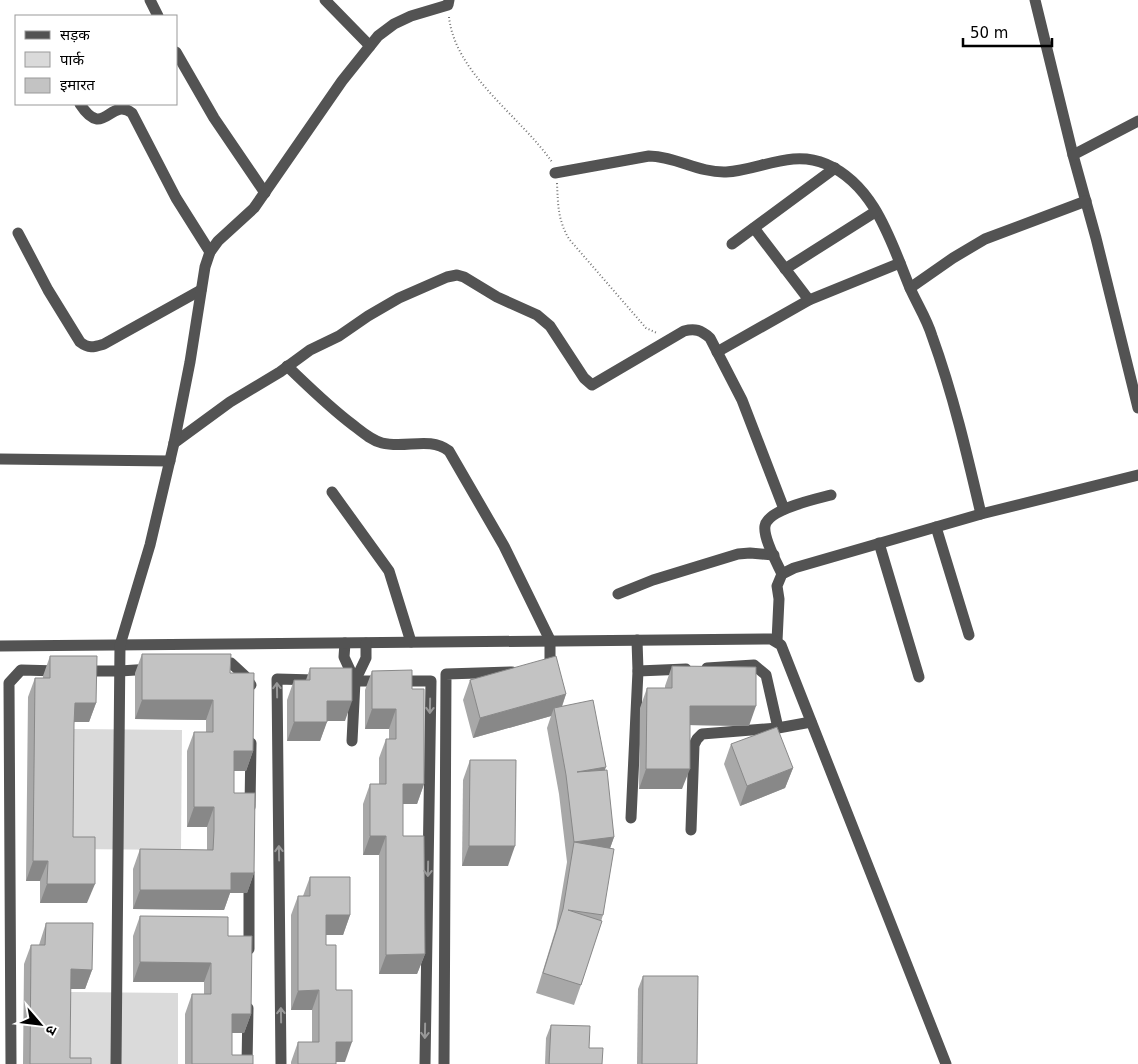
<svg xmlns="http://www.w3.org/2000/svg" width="1138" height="1064" viewBox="0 0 1138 1064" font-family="'DejaVu Sans','Noto Sans Devanagari',sans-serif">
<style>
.green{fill:#dadada}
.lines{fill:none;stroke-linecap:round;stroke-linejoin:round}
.path{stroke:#757575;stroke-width:2;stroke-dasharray:1 2.5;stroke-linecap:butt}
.minor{stroke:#535353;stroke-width:11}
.wall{fill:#a8a8a8}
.shaded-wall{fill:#888}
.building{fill:#c3c3c3;stroke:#888}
.oneway{stroke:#989898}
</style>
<rect width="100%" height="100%" fill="#fff"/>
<g class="green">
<path d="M74,729l108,1 -1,120 -108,-1z"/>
<path d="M69,992l109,1v71h-110z"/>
</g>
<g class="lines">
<g class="path">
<path d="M449,17c6,57 72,100 103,145"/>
<path d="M557,183c1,23 1,37 12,56l77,89 11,5"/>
</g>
<g class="minor">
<path d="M150,0l8,16"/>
<path d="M325,0l45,46"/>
<path d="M1035,0l38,155 23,83 42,170"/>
<path d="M176,52l38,66 51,75"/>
<path d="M80,104c24,37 30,-8 52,9l44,85 34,54"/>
<path d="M1073,155l65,-34"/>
<path d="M555,173l94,-17c26,0 50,17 77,16 34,-2 66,-23 100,-8 49,21 65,78 84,124 7,16 17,31 22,48 21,58 35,118 49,178"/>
<path d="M754,228l55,72"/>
<path d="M18,233l30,57 32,52c9,7 14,5 24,2l97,-54"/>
<path d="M732,244l103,-76"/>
<path d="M785,269l90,-57"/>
<path d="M910,288l43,-30 32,-19 101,-38"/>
<path d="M717,352l92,-52 91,-37"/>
<path d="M287,366c22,21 42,41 66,59 9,7 18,15 29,18 24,6 47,-7 67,8l55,95 46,94v31"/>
<path d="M174,443l56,-41 50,-30 30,-22 29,-14 29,-20 31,-18 48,-21 10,-2 7,2 33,20 40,18 13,11 34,52 8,7 92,-54c11,-3 17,-1 26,7l32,62 42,109"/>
<path d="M0,459l170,2"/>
<path d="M332,492l57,79 22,71"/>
<path d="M936,527l33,108"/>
<path d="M879,543l40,134"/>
<path d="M782,574c-5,-11 -19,-36 -17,-48 3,-17 51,-27 66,-31"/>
<path d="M618,594l35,-14 85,-26 12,-1 24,2"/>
<path d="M777,641l2,-42 -2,-13 5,-12 12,-6 187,-54 157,-39"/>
<path d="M345,643l-1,14 11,24"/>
<path d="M0,646l771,-7 10,6 165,419"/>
<path d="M217,664l14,-1 14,13 6,9"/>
<path d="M707,668l47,-3 12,10 12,53 33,-6"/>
<path d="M82,671h38l31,-2"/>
<path d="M638,671l48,-2"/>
<path d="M336,681h95l-6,383"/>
<path d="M352,741l3,-60 11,-23v-15"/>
<path d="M250,807l1,-64"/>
<path d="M631,818l7,-147 -1,-31"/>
<path d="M691,830l3,-85 3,-6 5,-5 76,-6"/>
<path d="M249,949v-76"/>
<path d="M11,1064l-2,-381 12,-13 38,1"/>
<path d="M116,1064l4,-419 30,-100 24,-102 16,-81 15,-95 5,-15 8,-11 36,-33 88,-127 36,-45 16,-12 17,-8 37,-11 1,-5"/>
<path d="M247,1064l1,-56"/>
<path d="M281,1064l-4,-385 38,1"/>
<path d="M444,1064l2,-390 66,-2"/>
</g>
</g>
<g class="wall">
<path d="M142,654l88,19 23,78 -7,20h-12v22l20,80 -7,20h-17l-6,17 -91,-1v-40l7,-20 67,1v-23h-20v-76l7,-19h12v-12l-71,-1v-46z"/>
<path d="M50,656l46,47 -7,19h-15l-1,115 14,66h-47v-22h-14l2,-184 7,-19h8v-2z"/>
<path d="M672,666l77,60 -59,-1 -8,64h-43l1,-81 7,-20h18v-2z"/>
<path d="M310,668l35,53h-18l-7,20h-33v-41l7,-20h12z"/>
<path d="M372,671l40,18 12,95 -7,20h-14v32l22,118 -8,20h-38v-119h-16v-51l7,-20h9v-26l7,-19h3v-10h-24v-39z"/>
<path d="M470,680l96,14 -4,13 43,63 9,67 -4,11 -7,67 -22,70 -7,20 -38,-12 20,-65 11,-66 -8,-68 -12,-66 4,-12 -78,22 -10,-38z"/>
<path d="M731,744l62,24 -8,20 -45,18 -16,-42z"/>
<path d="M470,760l38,106h-46l1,-86z"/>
<path d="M310,877l40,38 -7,20h-17v10l10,45 9,72h-9v2h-45v-2l7,-20h14v-32h-21v-95l7,-19h5z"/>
<path d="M140,916l88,20 23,78 -7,19h-12v22l21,9h-68v-50l7,-20h12v-12h-71v-46z"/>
<path d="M46,923l46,47 -7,19h-15v69l21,6h-68l1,-100 7,-19h8z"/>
<path d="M643,976l54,88h-60l1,-75z"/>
<path d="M551,1025l38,23 13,16h-57l1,-26z"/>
</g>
<g class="shaded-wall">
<path d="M566,694l-7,20 -5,-6 -3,8 -78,22 7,-20z"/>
<path d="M142,700h71l-7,20 -71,-1z"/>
<path d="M327,701h25l-7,20h-25z"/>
<path d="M75,703h21l-7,19h-21z"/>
<path d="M690,706h66l-7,20 -66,-1z"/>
<path d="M372,709h24l-7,20h-24z"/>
<path d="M294,722h33l-7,19h-33z"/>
<path d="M234,751h19l-7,20h-19z"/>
<path d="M606,767l-7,19 -22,-14z"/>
<path d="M793,768l-8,20 -45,18 7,-20z"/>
<path d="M646,769h44l-8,20h-43z"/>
<path d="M403,784h21l-7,20h-21z"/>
<path d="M194,807h20l-7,20h-20z"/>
<path d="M370,836h16l-7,19h-16z"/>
<path d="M614,837l-7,20 -33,-15z"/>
<path d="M469,846h46l-7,20h-46z"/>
<path d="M33,861h15l-8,20h-14z"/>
<path d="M231,873h23l-7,20h-17l-6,17 -91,-1 7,-19z"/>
<path d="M47,884h48l-8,19h-47z"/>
<path d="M326,915h24l-7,20h-24z"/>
<path d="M425,954l-8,20h-38l7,-19z"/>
<path d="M140,962l71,1 -7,19h-71z"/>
<path d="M71,969l21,1 -7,19h-22z"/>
<path d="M319,990l-7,20h-21l7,-19z"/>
<path d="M232,1014h19l-7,19h-19z"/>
<path d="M336,1042h16l-7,20h-16z"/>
</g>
<g class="building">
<path d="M142,654h89l-1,19h24l-1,78h-19v42h21l-1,80h-23v17h-91v-41l73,1 1,-19v-24h-20v-75h19v-32h-71z"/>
<path d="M50,656h47l-1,47h-21l-1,21 -1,113h22v47h-48l1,-23h-15l2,-183h15z"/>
<path d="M556,656l10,38 -86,24 -10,-38z"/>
<path d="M672,666l84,1v39h-66v63h-44l1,-81h25z"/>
<path d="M310,668h42v33h-25v21h-33v-42h16z"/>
<path d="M412,670v19h12v95h-21v52h21l1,118 -39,1v-119h-16v-52h16v-45h10v-30h-24v-38z"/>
<path d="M593,700l13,67 -29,5 30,-2 7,67 -40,5 -8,-67 -12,-67z"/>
<path d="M777,727l16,41 -46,18 -16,-42z"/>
<path d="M470,760h46l-1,86h-46z"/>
<path d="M574,842l40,7 -11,66 -35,-5 34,11 -21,64 -38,-12 20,-64z"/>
<path d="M310,877h40v38h-24v30h10v45h16v52h-16v22h-38v-22h21v-52l-21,1v-95h12z"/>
<path d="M140,916l88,1v19h24l-1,78h-19v41h21v9h-61v-70h19v-31l-71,-1z"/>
<path d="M46,923h47l-1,47 -21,-1 -1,89h21v6h-61l1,-119h14z"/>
<path d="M643,976h55l-1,88h-55z"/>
<path d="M551,1025l39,1 -1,22h14l-1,16h-53z"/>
</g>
<defs><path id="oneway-shaft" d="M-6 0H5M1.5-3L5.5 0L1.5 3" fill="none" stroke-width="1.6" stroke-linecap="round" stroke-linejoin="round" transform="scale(1.25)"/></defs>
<g class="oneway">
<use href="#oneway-shaft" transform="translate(277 690) rotate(-91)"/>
<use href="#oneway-shaft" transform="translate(430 706) rotate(91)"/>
<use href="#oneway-shaft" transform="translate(279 853) rotate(-91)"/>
<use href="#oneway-shaft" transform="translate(428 869) rotate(91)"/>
<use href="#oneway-shaft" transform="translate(281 1015) rotate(-91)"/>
<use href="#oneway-shaft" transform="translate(425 1031) rotate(91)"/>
</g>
<rect x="15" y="15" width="162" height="90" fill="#ffffff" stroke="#999999"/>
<rect x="25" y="31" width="25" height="8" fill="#535353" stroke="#999999"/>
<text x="60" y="40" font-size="15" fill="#000000">सड़क</text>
<rect x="25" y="52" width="25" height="15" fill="#dadada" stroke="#999999"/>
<text x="60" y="65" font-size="15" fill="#000000">पार्क</text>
<rect x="25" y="78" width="25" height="15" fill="#c3c3c3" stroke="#999999"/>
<text x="60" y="90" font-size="15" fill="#000000">इमारत</text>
<g transform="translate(40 1024) rotate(118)" stroke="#ffffff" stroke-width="4" paint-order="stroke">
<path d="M0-4L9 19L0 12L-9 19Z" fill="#000000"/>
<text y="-8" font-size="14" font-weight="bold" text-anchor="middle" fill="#000000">उ</text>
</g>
<path d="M963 38v8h89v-8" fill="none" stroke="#000000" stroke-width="2.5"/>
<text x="970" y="38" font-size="15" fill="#000000" stroke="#ffffff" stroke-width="4" paint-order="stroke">50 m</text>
</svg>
